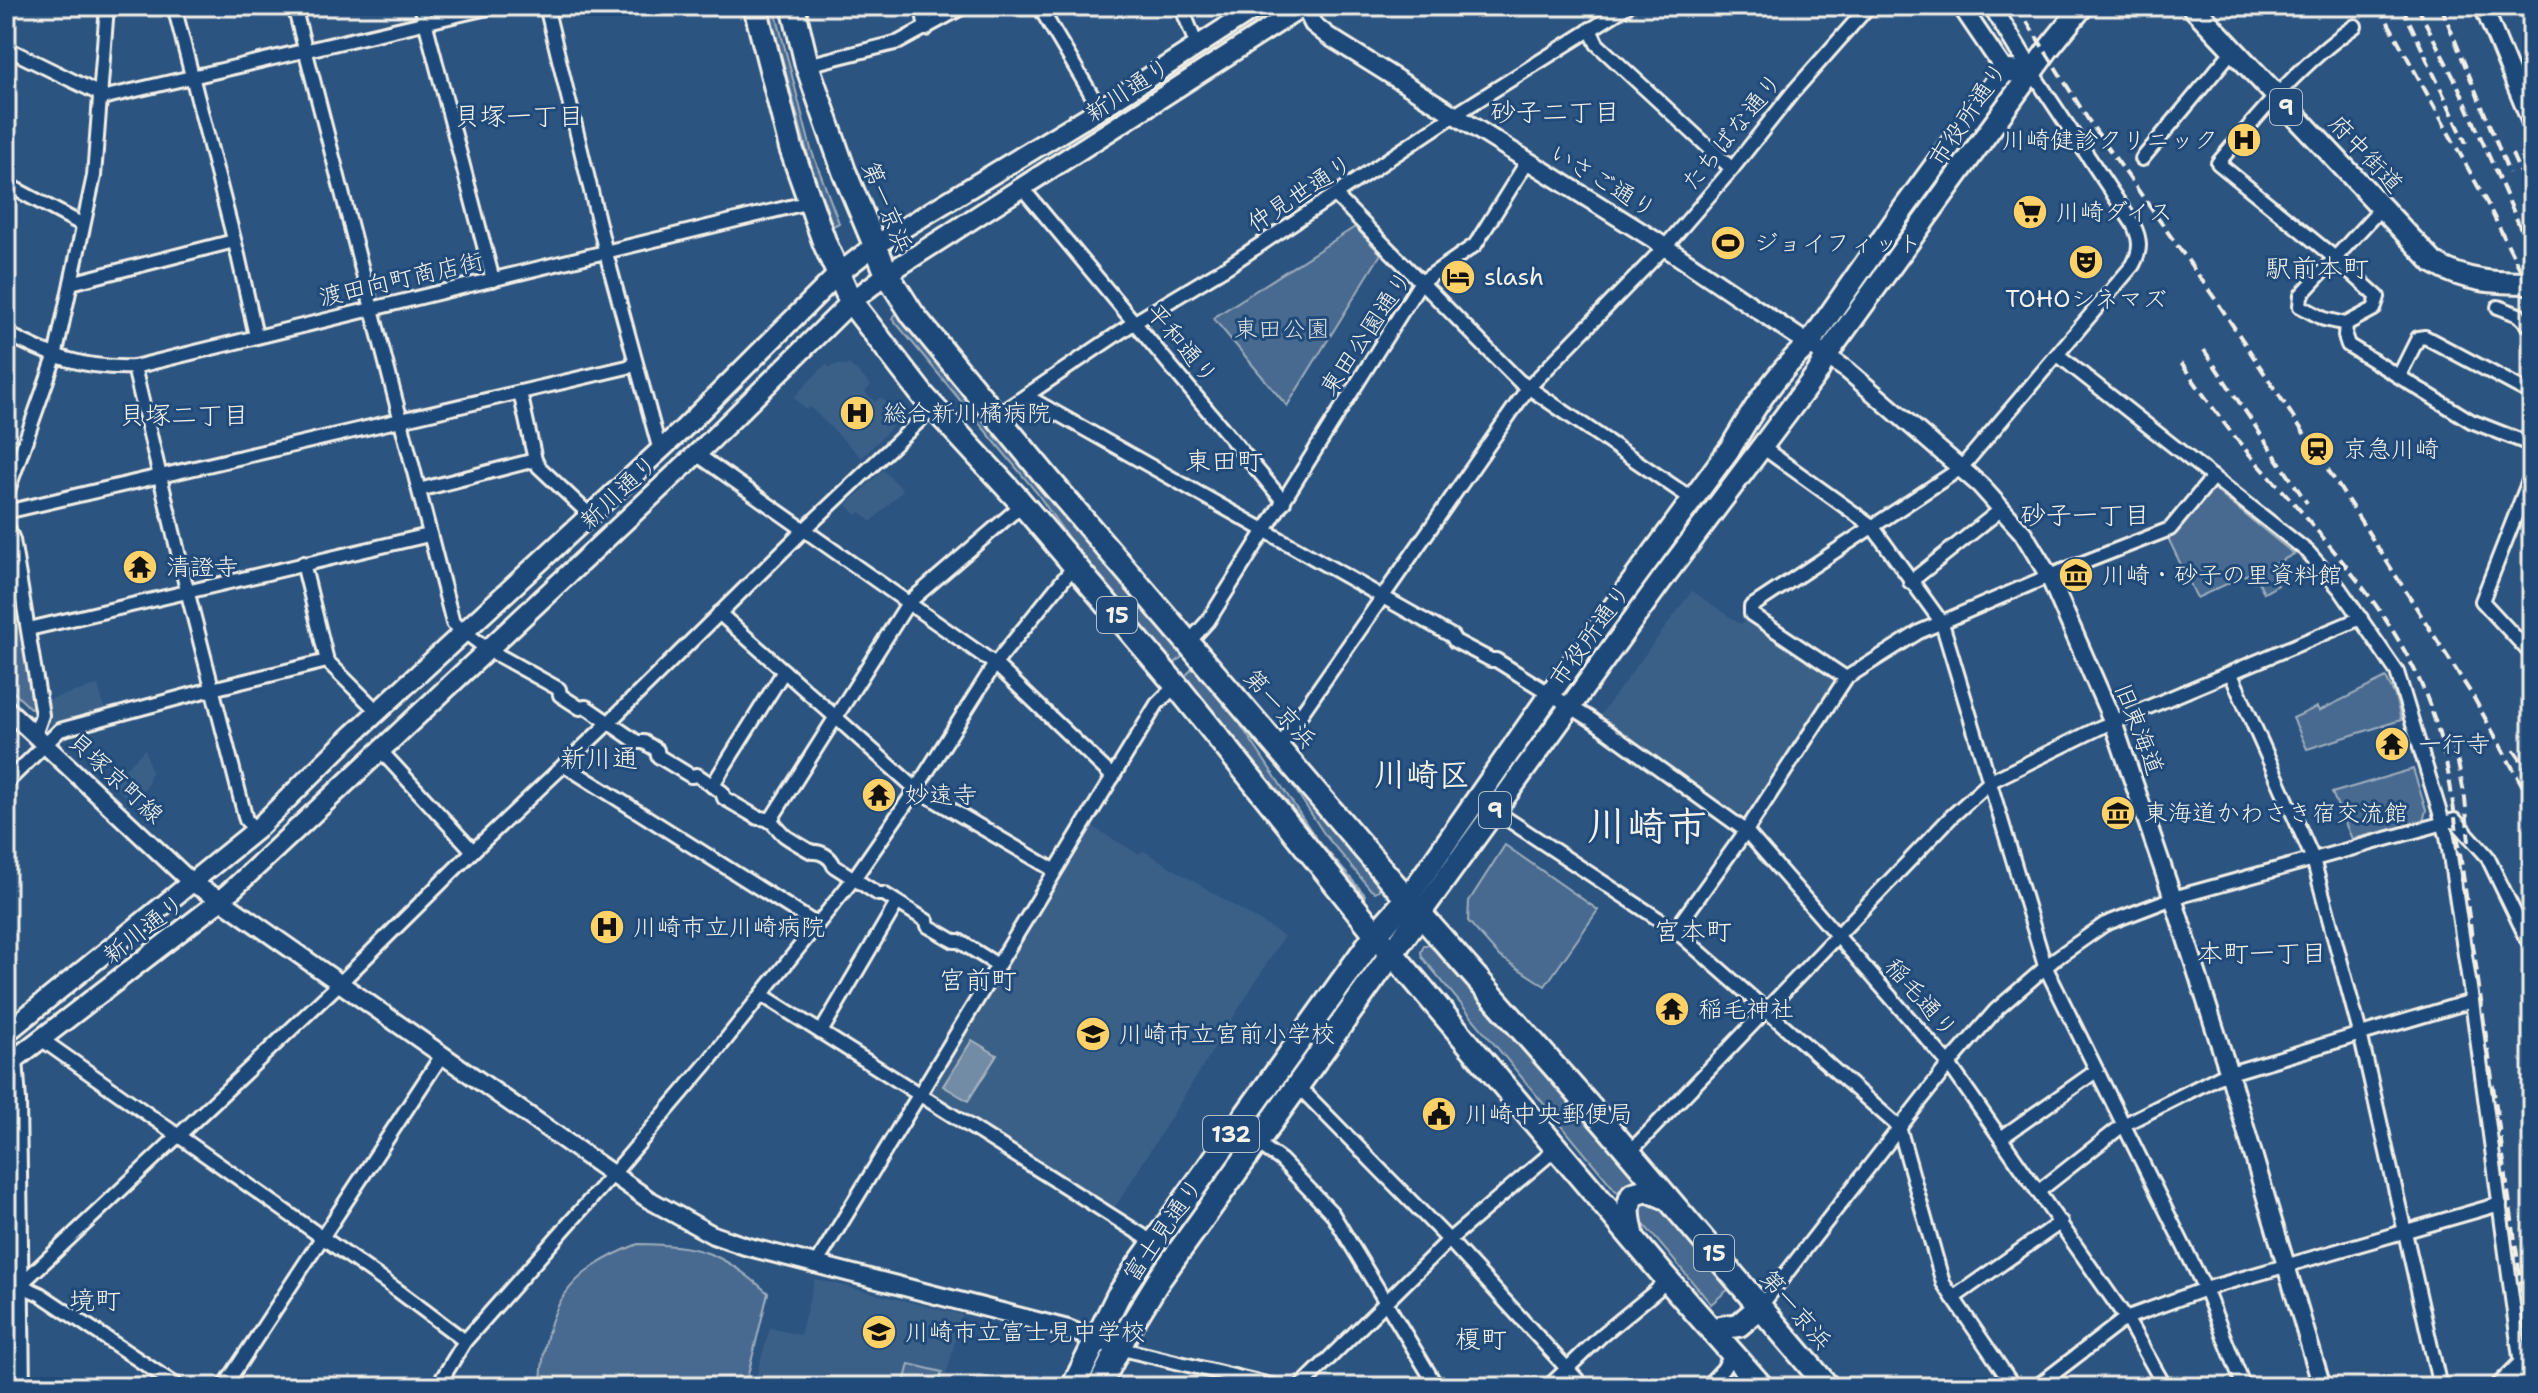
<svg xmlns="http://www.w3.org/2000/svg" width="2538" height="1393" viewBox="0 0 2538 1393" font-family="'Shantell Sans','Klee One',sans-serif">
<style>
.built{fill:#3b6088}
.green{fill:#496b90;stroke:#9eaebc;stroke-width:2}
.water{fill:#738ca6;stroke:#a7b4c0;stroke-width:2}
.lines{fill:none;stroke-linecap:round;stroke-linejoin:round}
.minor-casing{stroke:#f4f1e8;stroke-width:18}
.tertiary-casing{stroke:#f4f1e8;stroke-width:22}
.secondary-casing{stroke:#f4f1e8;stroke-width:24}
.primary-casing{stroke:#f4f1e8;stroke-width:26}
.trunk-casing{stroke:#f4f1e8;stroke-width:28}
.minor{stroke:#1f4a7a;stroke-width:12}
.tertiary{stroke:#1f4a7a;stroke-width:16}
.secondary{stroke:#1f4a7a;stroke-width:18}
.primary{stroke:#1f4a7a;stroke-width:20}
.trunk{stroke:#1f4a7a;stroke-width:22}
.rail{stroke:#f4f1e8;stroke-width:4;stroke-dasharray:12 6;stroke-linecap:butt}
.labels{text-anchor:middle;stroke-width:6;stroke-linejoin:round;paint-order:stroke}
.shield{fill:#1f4a7a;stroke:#b4bfc7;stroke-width:2}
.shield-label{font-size:22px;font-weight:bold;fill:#f4f1e8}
.street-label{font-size:24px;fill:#f4f1e8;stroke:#1f4a7a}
.poi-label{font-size:24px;fill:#f4f1e8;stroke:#1f4a7a;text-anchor:start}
.park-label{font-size:24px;fill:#dadddb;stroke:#1f4a7a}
.neighbourhood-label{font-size:26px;fill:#f4f1e8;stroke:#1f4a7a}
.district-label{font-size:32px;font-weight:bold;fill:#f4f1e8;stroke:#1f4a7a}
.town-label{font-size:40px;font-weight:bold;fill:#f4f1e8;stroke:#1f4a7a}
</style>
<rect width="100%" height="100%" fill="#2c5481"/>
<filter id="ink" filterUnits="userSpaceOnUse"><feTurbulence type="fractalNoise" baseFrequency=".0125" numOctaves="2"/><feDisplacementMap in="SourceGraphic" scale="16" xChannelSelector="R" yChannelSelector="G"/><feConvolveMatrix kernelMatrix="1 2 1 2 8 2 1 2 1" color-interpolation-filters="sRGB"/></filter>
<g filter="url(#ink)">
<g class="built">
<path d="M826,364l3,3 9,-3 8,2 3,-2 22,21 -6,7 10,10 6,-5 20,20 -39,41 -52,-51 -4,3 -12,-13z"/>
<path d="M883,470l20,20 -32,32 -10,-10 -4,3 -10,-10z"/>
<path d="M1692,591l48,33 7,-4 8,3 81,53v6l-91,132 -8,-1 -138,-96z"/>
<path d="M98,685l8,29 -50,14 -8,-6 -4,-21z"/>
<path d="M145,749l6,22 -3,13 -16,19 -21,-20z"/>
<path d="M1093,827l45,27 6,-3 140,85 -169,271 -182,-113 -2,-8z"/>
<path d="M815,1279l147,36 -19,72h-190l17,-59 30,7z"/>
</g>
<g class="green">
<path d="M768,6h6l37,143 28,74 -6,3 -20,-52z"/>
<path d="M1355,227l26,27 -94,152 -74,-88z"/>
<path d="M897,313l286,343 -9,8 -101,-119 -36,-52 -145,-175z"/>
<path d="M2211,487l83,67 -24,13 8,18 -14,8 -6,-13 -4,2 -4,-9 -53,25 -30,-62z"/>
<path d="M6,539l29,167 -5,2 -24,-23z"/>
<path d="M1194,667l34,39 88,132 49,57 -1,2 -179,-221z"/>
<path d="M2386,678l9,18 6,24 -94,29 -14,-31 24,-11 2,4z"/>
<path d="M2413,769l13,41 -3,12 -71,17 -20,-46z"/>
<path d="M1283,771l96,114v5l-4,2 -4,-2 -46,-55z"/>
<path d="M1505,845l93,65 -53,76 -46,-30 -31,-35 1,-20z"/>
<path d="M1424,945h5l6,6 200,227 -1,3 -7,2 -9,9 -3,-2 -193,-233 -1,-5z"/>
<path d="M1650,1202l8,3 71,84 -18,15 -71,-84v-14z"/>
<path d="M638,1244c62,1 84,8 130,49l-23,94h-194l-10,-6c5,-76 26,-109 97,-137z"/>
<path d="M909,1364l33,8 -4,15h-35z"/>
</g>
<path class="water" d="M972,1040l25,15 -29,46 -25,-15z"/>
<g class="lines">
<g class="minor-casing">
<g id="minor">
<path d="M174,6l64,249 18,81"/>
<path d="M294,6l159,617 34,26 72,40 1,6 20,13 6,-1 51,35h7l13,8 1,6 33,20 6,-1 25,17 2,6 34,20c14,-1 17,9 26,17 8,6 19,12 28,17 9,-1 19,5 22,14l44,28h6l43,27 1,5 26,15h5l37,23"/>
<path d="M421,6l72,274"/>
<path d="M546,6l60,247 54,198"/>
<path d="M922,6l4,23"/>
<path d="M1039,6l61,103"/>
<path d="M1181,6l16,40"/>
<path d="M2355,26c-53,36 -96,88 -137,137l117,95 43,39 -4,12 -28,15 -22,-5 -24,-13 1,-11 80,-87"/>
<path d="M1590,29l7,15 135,125"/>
<path d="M6,48l100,49 390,-91"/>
<path d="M807,65l92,-23 66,-36"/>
<path d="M2142,159l91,-109"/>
<path d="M6,184l77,41"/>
<path d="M1023,189l261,313"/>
<path d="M1336,196l183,185 173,118"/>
<path d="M71,283l163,-42"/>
<path d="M2498,307l21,8 13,13"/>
<path d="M2346,324l-1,12 3,9 123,76 61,24"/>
<path d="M6,333c43,23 78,36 128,34l676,-165"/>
<path d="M2058,355l250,197 32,37 57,83 50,164 25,165 52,386"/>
<path d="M134,367l53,223 59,230 10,10"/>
<path d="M2399,376l19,-38 7,-1 107,57"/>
<path d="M520,392l15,68 4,7 51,48"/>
<path d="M1026,396l426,240 3,5 36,19h5l96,60 154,111 203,233 177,254 39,69"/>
<path d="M996,416l139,-94 93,-56 228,-152 172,-108"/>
<path d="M1762,447l110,79 70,97 103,343 160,323 39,98"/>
<path d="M695,453l300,211 118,113"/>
<path d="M2532,473l-50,128 50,54"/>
<path d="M419,490l116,-30"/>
<path d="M6,496l49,-139 39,-181 13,-170"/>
<path d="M6,512l630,-147"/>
<path d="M6,523l7,17 29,175 -7,20"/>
<path d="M303,563l24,98 51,51"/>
<path d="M1910,582l93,-74"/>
<path d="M719,613l197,176 138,81"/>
<path d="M29,629l400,-94"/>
<path d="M1188,643l20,-22 212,-338 55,-38 52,-83"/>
<path d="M2231,674l82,185 47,174 80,354"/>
<path d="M1846,678l-95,-64v-7l210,-139 172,-203c8,-15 8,-25 0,-41l-101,-152"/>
<path d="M1279,749l15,-25 234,-336 136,-140 68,-79 61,-77 76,-86"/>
<path d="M380,750l93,101"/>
<path d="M564,765l252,159"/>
<path d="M6,783l54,-53 152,-41 115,-28"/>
<path d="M712,786l72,-115"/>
<path d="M1495,811l180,119 224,197 44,156 71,104"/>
<path d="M770,821l138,-218 115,-99"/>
<path d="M1675,930l71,-99 100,-153 73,-46 130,-56 121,-47 43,-52"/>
<path d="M762,995l391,247"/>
<path d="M821,1032l76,-129"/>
<path d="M41,1039l356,251 68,51"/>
<path d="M1297,1085l152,155 135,147"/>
<path d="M2001,1138l95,-67"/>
<path d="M1256,1142l25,18 51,53 105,174"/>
<path d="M1629,1153l323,-337 39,-35 110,-54 260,-109"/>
<path d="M2039,1191l84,-66 97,-49 252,-75"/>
<path d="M815,1266l342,-562 19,-19"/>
<path d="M6,1269l14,16 20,9 139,93"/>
<path d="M1953,1298l108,-76"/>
<path d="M6,1304l14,-19 320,-302 133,-132 128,-121 202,-199 131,-124"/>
<path d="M1760,1307l189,-243 47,-54 59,-51 50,-35 68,-26 282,-78 32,36 45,93"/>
<path d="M1118,1348l161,39"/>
<path d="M224,1387l218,-332"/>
<path d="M437,1387l28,-46 148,-167 95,-112 147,-185 61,-88 79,-125 80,-99"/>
<path d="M1300,1387l149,-147 108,-92"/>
<path d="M1548,1387l53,-51 56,-46 8,-13"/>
<path d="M1706,1387l17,-18 10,-16"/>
<path d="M2036,1387l90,-69 79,-29 295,-85"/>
</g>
</g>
<g class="tertiary-casing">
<g id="tertiary">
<path d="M1304,6l9,18 15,12 325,203 194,131 133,115 43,48 26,43 64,146 60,176 56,175 93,314"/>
<path d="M1961,6l44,65"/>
<path d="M1992,6l40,66"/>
<path d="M2483,6l49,119"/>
<path d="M6,708l186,175 29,17 427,299 65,36 32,11 323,83 36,14"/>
<path d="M6,1052l8,7 3,42 4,286"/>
</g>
</g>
<g class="secondary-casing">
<g id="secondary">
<path d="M6,1033l250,-203 90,-89 336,-311 156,-156 36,-28 226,-137 159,-103"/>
<path d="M6,1066l215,-166 485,-455 145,-143 36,-28 417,-268"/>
</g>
</g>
<g class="primary-casing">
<g id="primary">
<path d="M2192,6l242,257c31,19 62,20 98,20"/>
<path d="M1407,899l143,-205 181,-247c22,-37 45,-75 78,-103l90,-129 97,-133 9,-11 27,1"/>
<path d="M1420,914l241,-333 157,-209 8,-16 223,-308 34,-42"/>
</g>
</g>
<g class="trunk-casing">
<g id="trunk">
<path d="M755,6l36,142 34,96 26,58 73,95 94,102 158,186 200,249 289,343 97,110"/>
<path d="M793,6l14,59 37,106 43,103 26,41 136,165 358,419 197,224 224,264"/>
<path d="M1633,1238c-3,-15 -8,-30 0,-44l15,-4 19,8"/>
<path d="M1713,1329l26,-4 21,-18"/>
<path d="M1073,1387l45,-91 21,-32 237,-330 31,-35"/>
<path d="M1099,1387l29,-57 32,-52 260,-364"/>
<path d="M2503,1387l29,-29"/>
</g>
</g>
<use href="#minor" class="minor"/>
<use href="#tertiary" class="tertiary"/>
<use href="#secondary" class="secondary"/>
<use href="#primary" class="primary"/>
<use href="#trunk" class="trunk"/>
<g class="rail">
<path d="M2017,6l72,115 129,182 109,165 147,230 58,105"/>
<path d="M2379,6l108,197 45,90"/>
<path d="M2402,6l64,137"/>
<path d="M2417,6l42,82 73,166"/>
<path d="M2441,6l68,167"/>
<path d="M2512,154l20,46"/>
<path d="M2204,350l103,153"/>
<path d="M2181,363c18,25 35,50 54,74 21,27 47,51 69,78 75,89 129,155 147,275l81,570"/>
<path d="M2454,743l11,55 4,44"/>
<path d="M2514,750l18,26"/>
</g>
</g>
</g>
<defs>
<g id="hospital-disc" transform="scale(1.8)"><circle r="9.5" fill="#ffd166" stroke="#1f4a7a"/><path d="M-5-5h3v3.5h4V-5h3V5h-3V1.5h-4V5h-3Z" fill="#111"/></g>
<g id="supermarket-disc" transform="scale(1.8)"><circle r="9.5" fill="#ffd166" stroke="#1f4a7a"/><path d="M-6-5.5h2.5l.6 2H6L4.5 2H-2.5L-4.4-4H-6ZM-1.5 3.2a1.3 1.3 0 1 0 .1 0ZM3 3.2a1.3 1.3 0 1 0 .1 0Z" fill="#111"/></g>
<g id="stadium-disc" transform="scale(1.8)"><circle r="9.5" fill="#ffd166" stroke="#1f4a7a"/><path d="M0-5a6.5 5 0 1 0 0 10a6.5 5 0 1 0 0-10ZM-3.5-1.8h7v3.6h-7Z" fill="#111"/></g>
<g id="theatre-disc" transform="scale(1.8)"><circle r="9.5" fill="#ffd166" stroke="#1f4a7a"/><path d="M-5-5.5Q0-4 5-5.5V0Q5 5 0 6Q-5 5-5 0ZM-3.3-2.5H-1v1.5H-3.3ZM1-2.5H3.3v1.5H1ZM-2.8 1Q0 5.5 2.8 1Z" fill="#111"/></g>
<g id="hotel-disc" transform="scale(1.8)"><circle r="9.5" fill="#ffd166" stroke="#1f4a7a"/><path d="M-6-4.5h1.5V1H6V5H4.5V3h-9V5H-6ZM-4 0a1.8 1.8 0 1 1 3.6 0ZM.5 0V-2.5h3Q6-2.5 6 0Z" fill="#111"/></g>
<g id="station-disc" transform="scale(1.8)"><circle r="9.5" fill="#ffd166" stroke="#1f4a7a"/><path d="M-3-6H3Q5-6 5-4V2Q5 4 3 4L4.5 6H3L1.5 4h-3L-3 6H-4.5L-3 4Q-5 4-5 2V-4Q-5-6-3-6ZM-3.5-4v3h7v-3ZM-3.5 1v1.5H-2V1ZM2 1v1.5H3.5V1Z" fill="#111"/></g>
<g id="temple-disc" transform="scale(1.8)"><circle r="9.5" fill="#ffd166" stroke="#1f4a7a"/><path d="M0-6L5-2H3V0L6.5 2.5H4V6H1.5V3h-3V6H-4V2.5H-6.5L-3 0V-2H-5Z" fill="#111"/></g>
<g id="museum-disc" transform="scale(1.8)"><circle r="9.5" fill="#ffd166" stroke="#1f4a7a"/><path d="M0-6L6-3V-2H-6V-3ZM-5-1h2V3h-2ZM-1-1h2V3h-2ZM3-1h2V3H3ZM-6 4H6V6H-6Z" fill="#111"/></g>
<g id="school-disc" transform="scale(1.8)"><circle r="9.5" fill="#ffd166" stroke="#1f4a7a"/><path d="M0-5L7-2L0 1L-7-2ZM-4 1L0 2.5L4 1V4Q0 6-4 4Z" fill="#111"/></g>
<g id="civic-disc" transform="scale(1.8)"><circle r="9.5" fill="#ffd166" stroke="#1f4a7a"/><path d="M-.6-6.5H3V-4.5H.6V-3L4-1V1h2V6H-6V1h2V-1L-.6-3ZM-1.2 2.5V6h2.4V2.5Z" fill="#111"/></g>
</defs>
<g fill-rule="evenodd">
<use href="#hospital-disc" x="2244" y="140"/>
<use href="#supermarket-disc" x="2030" y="212"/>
<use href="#stadium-disc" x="1728" y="243"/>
<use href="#theatre-disc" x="2086" y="262"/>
<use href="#hotel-disc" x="1458" y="277"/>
<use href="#hospital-disc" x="857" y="413"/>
<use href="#station-disc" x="2317" y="449"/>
<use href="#temple-disc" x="140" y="567"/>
<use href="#museum-disc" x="2076" y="575"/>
<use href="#temple-disc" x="2392" y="744"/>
<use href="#temple-disc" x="879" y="795"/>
<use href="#museum-disc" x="2118" y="813"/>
<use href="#hospital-disc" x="607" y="927"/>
<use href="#temple-disc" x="1672" y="1009"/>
<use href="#school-disc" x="1093" y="1034"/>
<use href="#civic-disc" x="1439" y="1114"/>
<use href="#school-disc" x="879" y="1332"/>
</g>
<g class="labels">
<g class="shield">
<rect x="2270" y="89" width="32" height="36" rx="6"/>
<rect x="1097" y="597" width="40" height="36" rx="6"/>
<rect x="1479" y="792" width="32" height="36" rx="6"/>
<rect x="1203" y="1116" width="56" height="36" rx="6"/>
<rect x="1694" y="1235" width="40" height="36" rx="6"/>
</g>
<g class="shield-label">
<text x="2286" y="115">9</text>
<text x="1117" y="623">15</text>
<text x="1495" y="818">9</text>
<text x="1231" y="1142">132</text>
<text x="1714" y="1261">15</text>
</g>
<g class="street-label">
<text transform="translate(1128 90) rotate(-33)" y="8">新川通り</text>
<text transform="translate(1968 114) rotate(-56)" y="8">市役所通り</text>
<text transform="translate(1732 132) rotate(-51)" y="8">たちばな通り</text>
<text transform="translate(2366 154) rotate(47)" y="8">府中街道</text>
<text transform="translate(1603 181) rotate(31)" y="8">いさご通り</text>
<text transform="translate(1300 193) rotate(-33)" y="8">仲見世通り</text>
<text transform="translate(887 207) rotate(68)" y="8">第一京浜</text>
<text transform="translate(401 279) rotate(-13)" y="8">渡田向町商店街</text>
<text transform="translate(1366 333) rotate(-56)" y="8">東田公園通り</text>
<text transform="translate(1182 344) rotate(50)" y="8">平和通り</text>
<text transform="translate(619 492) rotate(-43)" y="8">新川通り</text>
<text transform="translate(1590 635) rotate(-54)" y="8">市役所通り</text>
<text transform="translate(1280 709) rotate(49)" y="8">第一京浜</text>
<text transform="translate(2139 729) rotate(69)" y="8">旧東海道</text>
<text transform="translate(116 778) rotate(43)" y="8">貝塚京町線</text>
<text transform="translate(144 929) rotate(-38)" y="8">新川通り</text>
<text transform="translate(1921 998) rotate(49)" y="8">稲毛通り</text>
<text transform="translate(1163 1230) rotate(-55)" y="8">富士見通り</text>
<text transform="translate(1796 1310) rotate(50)" y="8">第一京浜</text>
</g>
<g class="poi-label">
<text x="2218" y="148" text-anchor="end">川崎健診クリニック</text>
<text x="2056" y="220">川崎ダイス</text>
<text x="1754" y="251">ジョイフィット</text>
<text x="1484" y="285">slash</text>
<text x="2086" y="307" text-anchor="middle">TOHOシネマズ</text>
<text x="883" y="421">総合新川橘病院</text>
<text x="2343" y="457">京急川崎</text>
<text x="166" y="575">清證寺</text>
<text x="2102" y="583">川崎・砂子の里資料館</text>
<text x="2418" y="752">一行寺</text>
<text x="905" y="803">妙遠寺</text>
<text x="2144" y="821">東海道かわさき宿交流館</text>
<text x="633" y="935">川崎市立川崎病院</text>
<text x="1698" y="1017">稲毛神社</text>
<text x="1119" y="1042">川崎市立宮前小学校</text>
<text x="1465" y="1122">川崎中央郵便局</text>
<text x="905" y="1340">川崎市立富士見中学校</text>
</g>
<g class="park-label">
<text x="1282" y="337">東田公園</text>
</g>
<g class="neighbourhood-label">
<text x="1555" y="121">砂子二丁目</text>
<text x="519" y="125">貝塚一丁目</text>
<text x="2317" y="277">駅前本町</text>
<text x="184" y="424">貝塚二丁目</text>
<text x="1224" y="470">東田町</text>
<text x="2085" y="524">砂子一丁目</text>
<text x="599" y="767">新川通</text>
<text x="1693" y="940">宮本町</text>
<text x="2262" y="962">本町一丁目</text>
<text x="978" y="989">宮前町</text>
<text x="95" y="1309">境町</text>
<text x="1481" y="1348">榎町</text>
</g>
<g class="district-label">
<text x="1422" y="786">川崎区</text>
</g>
<g class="town-label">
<text x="1647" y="840">川崎市</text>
</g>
</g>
<rect width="2538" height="1393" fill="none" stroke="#1f4a7a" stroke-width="32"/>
<rect x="16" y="16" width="2506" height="1361" fill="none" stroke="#f4f1e8" stroke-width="3" filter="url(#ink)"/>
</svg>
